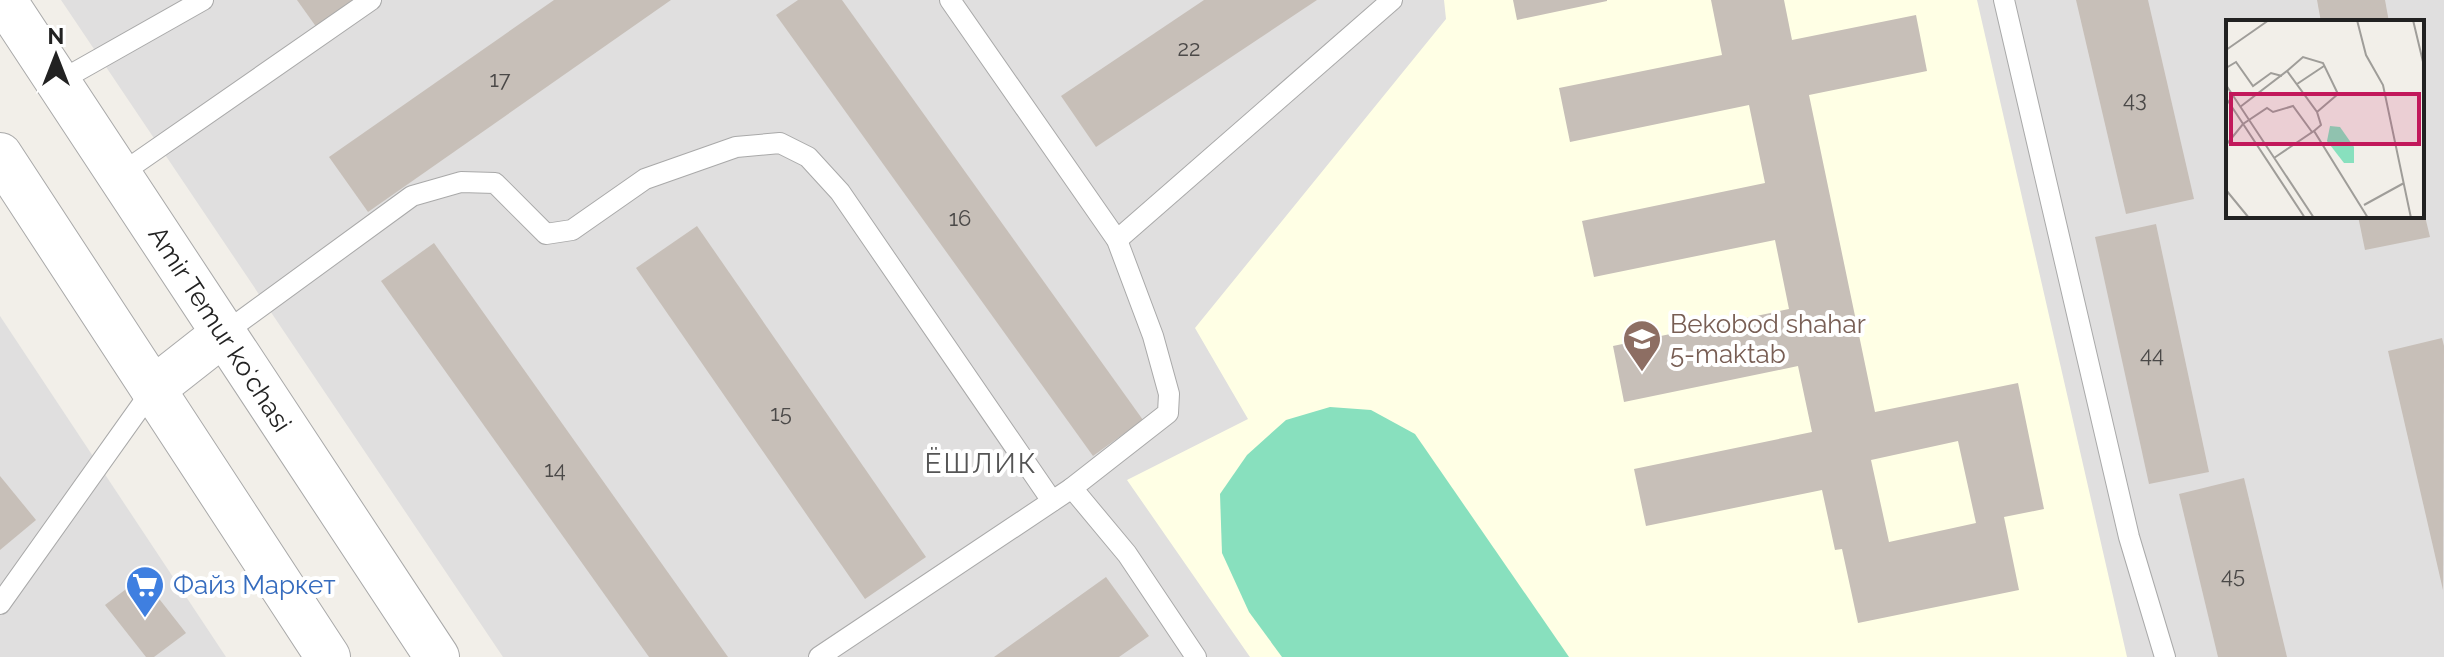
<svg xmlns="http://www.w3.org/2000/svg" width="2444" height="657" viewBox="0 0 2444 657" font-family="Raleway,sans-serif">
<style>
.residential{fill:#e0dfdf;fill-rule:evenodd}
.education{fill:#ffffe5}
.pitch{fill:#88e0be}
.building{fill:#c7bfb8;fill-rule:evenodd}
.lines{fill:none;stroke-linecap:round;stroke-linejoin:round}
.service-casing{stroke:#a9a9a9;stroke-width:22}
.tertiary-casing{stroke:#a9a9a9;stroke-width:46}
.service{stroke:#fff;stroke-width:20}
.tertiary{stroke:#fff;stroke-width:44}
.labels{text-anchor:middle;stroke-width:8;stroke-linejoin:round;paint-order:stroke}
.number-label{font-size:22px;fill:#4b4948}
.education-label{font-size:26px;fill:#785e54;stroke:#fff;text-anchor:start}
.street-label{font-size:26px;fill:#222;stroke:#fff}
.shop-label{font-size:26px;fill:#366cbe;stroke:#fff;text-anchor:start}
.neighbourhood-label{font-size:28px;letter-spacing:2px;fill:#555;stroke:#fff}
.inset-road{fill:none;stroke:#9f9d99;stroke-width:2}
.view{fill:#c2185b;fill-opacity:0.15;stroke:#c2185b;stroke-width:4}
.inset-edge{fill:none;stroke:#222;stroke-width:4}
</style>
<rect width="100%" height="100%" fill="#f2efe9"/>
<g class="residential">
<path d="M61,0h2383v657h-1941zM2228,22h194v194h-194z"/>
<path d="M0,316l226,341h-226z"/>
</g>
<path class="education" d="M1444,0h533l150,657h-877l-123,-177 121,-61 -53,-91 251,-309z"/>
<path class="pitch" d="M1330,407l41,3 44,24 154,223h-287l-33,-45 -27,-59 -2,-59 27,-39 39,-35z"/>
<g class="building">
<path d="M297,0h60l-40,28z"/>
<path d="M554,0h117l-303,212 -39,-55z"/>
<path d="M798,0h44l301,420 -50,36 -317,-441z"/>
<path d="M1204,0h113l-221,147 -35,-51z"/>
<path d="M1513,0h94v1l-90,19z"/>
<path d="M1711,0h73l8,40 124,-25 11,56 -118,24 66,317 143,-29 26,126 -40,8 15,73 -161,33 -16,-74 -7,1 -13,-60 -176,36 -12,-57 178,-37 -14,-66 -174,36 -11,-56 176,-37 -14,-69 -181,37 -12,-56 183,-38 -16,-78 -179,37 -11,-54 163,-33zM1958,441l18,82 -87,19 -18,-82z"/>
<path d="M2076,0h72l46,199 -68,15z"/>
<path d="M2317,0h68l4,22h-68z"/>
<path d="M2422,204l8,33 -65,13 -7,-34h64z"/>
<path d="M2156,224l53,248 -60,12 -54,-247z"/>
<path d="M697,226l229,331 -61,42 -229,-331z"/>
<path d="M434,243l294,414h-79l-268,-376z"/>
<path d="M2442,338l2,8 -1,244 -55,-239z"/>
<path d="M0,476l36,44 -36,30z"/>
<path d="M2244,478l43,179h-69l-39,-163z"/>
<path d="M142,577l44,56 -32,24h-8l-41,-52z"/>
<path d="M1106,577l43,59 -30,21h-125z"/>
</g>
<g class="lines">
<g class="service-casing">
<g id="service">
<path d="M950,0l167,240 36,96 16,58 -1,19 -96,75"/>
<path d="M2004,0l125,537 36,120"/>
<path d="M58,82l145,-82"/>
<path d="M119,175l252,-175"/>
<path d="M1117,240l275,-240"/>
<path d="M223,334l189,-138 49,-14 34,1 51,51 26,-4 73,-51 91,-32 44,-4 28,14 32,35 212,309"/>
<path d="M0,604l153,-215"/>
<path d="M819,657l253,-169 55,66 69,103"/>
</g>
</g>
<g class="tertiary-casing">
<g id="tertiary">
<path d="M4,0l433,657"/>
<path d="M0,155l328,502"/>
<path d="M153,389l70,-55"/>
</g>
</g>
<use href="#service" class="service"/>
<use href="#tertiary" class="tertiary"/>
</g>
<defs>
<g id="school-pin" transform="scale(2)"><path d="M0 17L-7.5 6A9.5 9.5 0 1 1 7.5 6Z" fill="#8d6e63" stroke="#fff"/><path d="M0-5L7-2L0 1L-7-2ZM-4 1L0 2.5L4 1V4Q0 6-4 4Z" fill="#fff"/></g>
<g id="supermarket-pin" transform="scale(2)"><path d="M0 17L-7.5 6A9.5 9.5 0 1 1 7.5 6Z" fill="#3f7fe0" stroke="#fff"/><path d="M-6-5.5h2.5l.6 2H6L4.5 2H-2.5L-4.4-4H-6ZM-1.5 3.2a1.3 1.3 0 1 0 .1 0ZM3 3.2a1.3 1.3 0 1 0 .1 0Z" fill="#fff"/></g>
</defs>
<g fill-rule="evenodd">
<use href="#school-pin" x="1642" y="339"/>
<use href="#supermarket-pin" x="145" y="585"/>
</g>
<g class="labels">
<g class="number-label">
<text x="1189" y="56">22</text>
<text x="500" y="87">17</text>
<text x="2135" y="107">43</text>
<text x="960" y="226">16</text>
<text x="2152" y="362">44</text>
<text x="781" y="421">15</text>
<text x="555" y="477">14</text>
<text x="2233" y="583">45</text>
</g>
<g class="education-label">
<text x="1670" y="333">Bekobod shahar<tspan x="1670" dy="30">5-maktab</tspan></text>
</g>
<g class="street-label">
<text transform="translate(220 329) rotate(57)" y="9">Amir Temur koʻchasi</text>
</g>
<g class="shop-label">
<text x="173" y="594">Файз Маркет</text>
</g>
<g class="neighbourhood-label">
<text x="981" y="473">ЁШЛИК</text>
</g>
</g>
<g transform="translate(2226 20)">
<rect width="198" height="198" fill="#f2efe9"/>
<path d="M104,106l10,1 14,20v16h-10l-17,-22z" fill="#88e0be"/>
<path class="inset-road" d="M131,0l9,35 17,30 28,133M187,0l11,46M0,30l43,-30M0,48l10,-6 17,24 18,-13 11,3M61,51l16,-14 20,6 15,31 -21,18M71,64l27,-18M0,65l88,133M0,78l79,120M14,87l47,-36 30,41 4,13 -7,6M0,125l17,-21 24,-16 6,4 20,-6 19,26M48,138l40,-27 54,87M0,170l23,28M138,185l40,-22"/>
<path class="view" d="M5,74h188v50h-188z"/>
<rect width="198" height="198" class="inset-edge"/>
</g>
<g transform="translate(56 56)" stroke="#ffffff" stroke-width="6" paint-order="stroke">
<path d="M0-6L14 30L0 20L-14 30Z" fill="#222222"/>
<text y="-12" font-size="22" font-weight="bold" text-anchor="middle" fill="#222222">N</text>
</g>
</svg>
